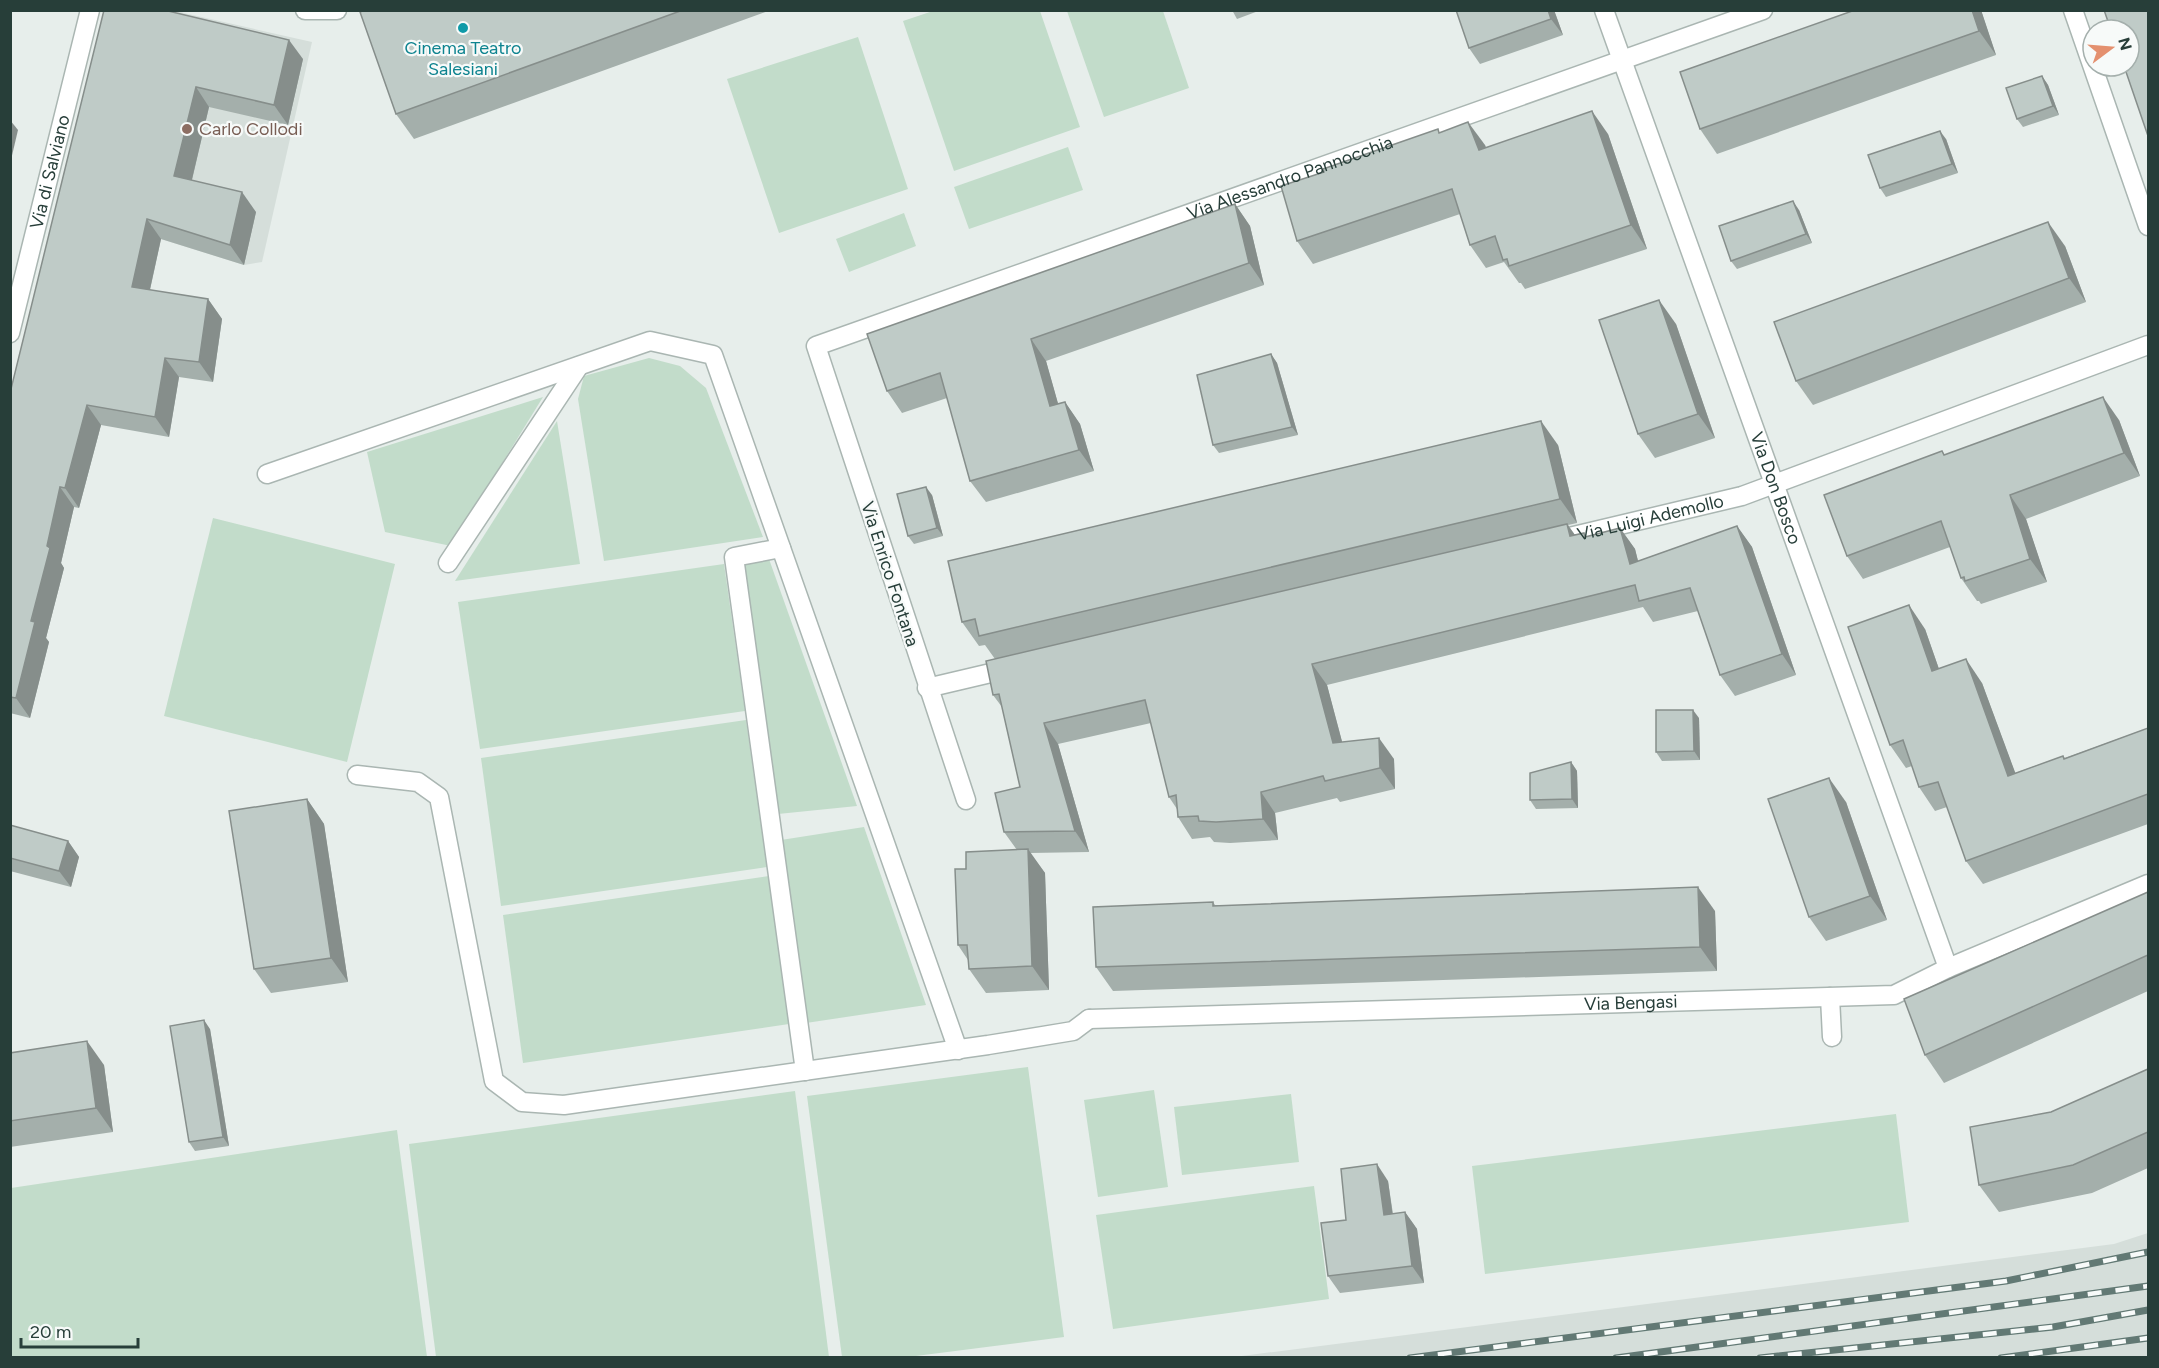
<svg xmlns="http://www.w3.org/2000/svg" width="2159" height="1368" viewBox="0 0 2159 1368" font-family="Figtree,sans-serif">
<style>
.built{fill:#d5deda}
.green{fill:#c2dcca}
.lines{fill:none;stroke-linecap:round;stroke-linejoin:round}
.lane-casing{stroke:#aab6b2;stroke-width:21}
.street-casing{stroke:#aab6b2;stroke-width:21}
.lane{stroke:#fff;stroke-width:18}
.street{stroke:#fff;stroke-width:18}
.rail-casing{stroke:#627974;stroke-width:7}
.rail{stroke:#f7faf9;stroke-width:4.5;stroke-dasharray:14;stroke-linecap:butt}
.wall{fill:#a4afab}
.shaded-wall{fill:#868e8b}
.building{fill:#bfcbc7;stroke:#868e8b;stroke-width:1.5}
.culture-dot{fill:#0f9aa8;stroke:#f7faf9;stroke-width:2}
.education-dot{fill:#8d6e63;stroke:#f7faf9;stroke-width:2}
.labels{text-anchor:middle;stroke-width:4.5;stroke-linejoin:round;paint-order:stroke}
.culture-label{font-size:18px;fill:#0d838f;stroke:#f7faf9}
.education-label{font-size:18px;fill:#785e54;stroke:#f7faf9;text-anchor:start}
.street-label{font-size:18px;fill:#273e39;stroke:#f7faf9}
</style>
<rect width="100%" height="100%" fill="#e7eeeb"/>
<g class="built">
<path d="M109,11h66l137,31 -50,220 -18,3 -83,-26z"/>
<path d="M2148,1233v124h-914l880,-113z"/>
</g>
<g class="green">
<path d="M933,11h107l40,116 -126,44 -51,-150z"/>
<path d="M1067,11h96l26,77 -85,29z"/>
<path d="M858,37l50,152 -129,44 -52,-154z"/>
<path d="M1068,147l15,43 -114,39 -15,-42z"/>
<path d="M904,213l12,33 -67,26 -13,-33z"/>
<path d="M649,358l31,8 26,22 57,149 -159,24 -26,-162 6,-23z"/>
<path d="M543,397l-92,149 -66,-14 -18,-80z"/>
<path d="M557,421l23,143 -125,17z"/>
<path d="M213,518l182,46 -48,198 -183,-46z"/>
<path d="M769,559l88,247 -79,8 -37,-250z"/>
<path d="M724,564l21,147 -265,38 -22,-147z"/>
<path d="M746,720l21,147 -266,39 -20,-148z"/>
<path d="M864,827l62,178 -120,18 -25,-183z"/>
<path d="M769,876l20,148 -266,39 -20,-148z"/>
<path d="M1028,1067l36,270 -156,20h-66l-35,-261z"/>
<path d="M1154,1090l14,97 -70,10 -14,-97z"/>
<path d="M795,1091l34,266h-393l-27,-213z"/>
<path d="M1291,1094l8,68 -117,13 -8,-68z"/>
<path d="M1896,1114l13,108 -424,52 -13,-108z"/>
<path d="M397,1130l30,227h-416v-169z"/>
<path d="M1314,1186l15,113 -216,30 -17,-114z"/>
</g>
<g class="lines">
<g class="lane-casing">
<g id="lane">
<path d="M267,474l383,-133 63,14 245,695"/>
<path d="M781,548l-47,9 71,514"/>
<path d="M448,563l131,-197"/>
<path d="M357,775l61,7 21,15 55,284 28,21 42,3 424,-60 85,-14 16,-12"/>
<path d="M1830,997l2,40"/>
</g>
</g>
<g class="street-casing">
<g id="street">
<path d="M305,10h32"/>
<path id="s1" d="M1604,10l344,958"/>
<path d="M2073,10l75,216"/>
<path id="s2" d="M10,333l80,-323"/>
<path id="s3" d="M1561,539l181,-43 406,-151"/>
<path d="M927,688l85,-20"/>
<path id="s4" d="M966,800l-150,-454 947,-336"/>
<path id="s5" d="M1089,1019l805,-24 54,-27 200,-84"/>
</g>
</g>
<use href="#lane" class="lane"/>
<use href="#street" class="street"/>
<g class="rail-casing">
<g id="rail">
<path d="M1410,1358l596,-77 142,-29"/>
<path d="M1616,1358l532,-72"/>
<path d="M1760,1358l293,-31 95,-17"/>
<path d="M2001,1358l147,-20"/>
</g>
</g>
<use href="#rail" class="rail"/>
</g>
<g class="wall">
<path d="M104,10l199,49 -15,66 -79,-18 -17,73 64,32 -12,53 -83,-26 -11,51 58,9 14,20 -9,63 -34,-5 -10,60 -68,-12 -22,83 -5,-1 -13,56 3,5 -18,70 3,4 -19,76 -20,-5v-320z"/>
<path d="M365,10h406l-357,129 -18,-25z"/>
<path d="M1232,10h29l-24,9z"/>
<path d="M1554,10l9,25 -83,29 -11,-16z"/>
<path d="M1981,10l15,45 -279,99 -17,-25z"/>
<path d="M2042,76l6,9 11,30 -36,12 -6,-8z"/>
<path d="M1440,132l45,13 1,3 122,-14 39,115 -122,40 -4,-6h-2l-15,-21 -18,6 -16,-23 -10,-31 -147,50 -16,-23z"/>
<path d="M1946,139l12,34 -72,24 -6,-9z"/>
<path d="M1235,204l15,22 14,59 -218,76 12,43 7,-2 15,22 14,47 -108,31 -16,-21 -23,-83 -45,15 -15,-22z"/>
<path d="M1799,210l13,33 -75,26 -6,-8z"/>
<path d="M2065,246l21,56 -273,103 -17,-24z"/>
<path d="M1676,324l39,114 -60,20 -17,-24z"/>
<path d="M1271,354l6,9 21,72 -79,18 -6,-8z"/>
<path d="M2119,420l21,56 -114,43 21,63 -66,22 -2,-3h-2l-16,-23 -11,-31 -87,32 -16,-23 95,-105 3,4z"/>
<path d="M1558,445l19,78 -9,2 7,10 12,2 33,-9 15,21 3,12 99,-35 15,21 44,128 -61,21 -15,-21 -22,-64 -45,11 -10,-15 -316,78 15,57 52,17 1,30 -55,13 -3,-4 -62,15 3,27 -48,3 -16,-1 -4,-5 -18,2 -14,-22 -1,-8 -8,-12 -18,-74 -93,21 31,108 -59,1 15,20 4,117 -63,3 -17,-24 -1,-9 -10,-15 8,-76 51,-19 -13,-18 16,-45 -18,-80 -9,-12 2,-36 -10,-14 -6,1 -17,-24z"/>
<path d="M932,495l11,41 -29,8 -6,-8z"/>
<path d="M1925,629l14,40 43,14 33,90 48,-17 2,2 83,-30v96l-165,60 -17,-23 -19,-54 -12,4 -16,-24 -7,-21 -6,2 -16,-23z"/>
<path d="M1699,718l1,42 -38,1 -6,-9z"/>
<path d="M1571,762l6,9 1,37 -42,1 -6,-9z"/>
<path d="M307,799l17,25 24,158 -77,11 -17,-24z"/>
<path d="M1846,802l41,118 -61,21 -17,-24z"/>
<path d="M10,825l58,16 11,16 -8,30 -61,-16z"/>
<path d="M2148,892v99l-204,92 -19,-28z"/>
<path d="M1213,902l2,3 500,6 2,60 -604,20 -17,-24z"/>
<path d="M210,1029l19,117 -34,5 -6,-9z"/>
<path d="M10,1053l94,12 9,67 -103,15z"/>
<path d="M2148,1069v99l-56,25 -93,19 -20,-27 72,-73z"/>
<path d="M1388,1181l5,33 12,-2 12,17 7,54 -84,10 -12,-17 18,-56z"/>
</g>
<g class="shaded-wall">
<path d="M1548,10h6l9,25 -12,-16z"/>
<path d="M1972,10h9l15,45 -17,-24z"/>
<path d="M289,40l14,19 -15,66 -14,-20z"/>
<path d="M2042,76l6,9 11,30 -6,-9z"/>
<path d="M196,87l13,20 -21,89 -14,-20z"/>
<path d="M1592,111l16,23 39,115 -16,-24z"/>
<path d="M10,120l8,10 -8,34z"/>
<path d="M1468,122l17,23 10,29 -16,-24z"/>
<path d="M1940,131l6,8 12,34 -6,-9z"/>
<path d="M242,192l14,20 -12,53 -14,-20z"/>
<path d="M1793,201l6,9 13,33 -6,-9z"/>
<path d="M1235,204l15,22 14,59 -15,-22z"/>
<path d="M147,219l14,20 -15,68 -14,-20z"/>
<path d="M2048,222l17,24 21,56 -17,-24z"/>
<path d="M208,299l14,20 -9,63 -14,-20z"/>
<path d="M1659,300l17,24 39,114 -17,-24z"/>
<path d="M1031,339l15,22 19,67 -15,-22z"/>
<path d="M1271,354l6,9 21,72 -6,-8z"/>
<path d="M165,358l14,19 -10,60 -14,-20z"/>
<path d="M2103,397l16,23 21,56 -16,-23z"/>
<path d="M1065,402l15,22 14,47 -15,-21z"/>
<path d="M87,405l14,20 -22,83 -14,-20z"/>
<path d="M1541,421l17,24 19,78 -17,-24z"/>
<path d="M60,487l14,20 -13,56 3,5 -18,70 3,4 -19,76 -14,-20 31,-152z"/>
<path d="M926,487l6,8 11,41 -6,-8z"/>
<path d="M2010,495l16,24 21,63 -17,-23z"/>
<path d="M1567,524l15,21 -12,-9z"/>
<path d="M1737,526l15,21 44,128 -14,-21z"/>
<path d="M1620,528l15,21 9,36 -14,-21z"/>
<path d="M1909,605l16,24 23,66 -16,-24z"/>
<path d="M1966,659l16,24 43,116 -17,-23z"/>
<path d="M1312,664l15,21 21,79 -15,-21z"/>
<path d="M1693,710l6,8 1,42 -6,-9z"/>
<path d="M1044,723l14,21 31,108 -14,-21z"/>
<path d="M1379,738l15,21 1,30 -15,-21z"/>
<path d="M1571,762l6,9 1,37 -6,-9z"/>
<path d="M1829,778l17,24 41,118 -17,-24z"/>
<path d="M1261,792l14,21 3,27 -15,-21z"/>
<path d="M307,799l17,25 24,158 -17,-24z"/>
<path d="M68,841l11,16 -8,30 -12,-16z"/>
<path d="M1028,849l17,24 4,117 -17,-24z"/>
<path d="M1698,887l17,24 2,60 -17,-24z"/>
<path d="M204,1020l6,9 19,117 -6,-9z"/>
<path d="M87,1041l17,24 9,67 -17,-24z"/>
<path d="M1377,1164l11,17 7,51 -11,-17z"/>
<path d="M1405,1212l12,17 7,54 -12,-17z"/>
</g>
<g class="building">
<path d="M104,10h60l125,30 -15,65 -78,-18 -22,89 68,16 -12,53 -83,-26 -15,68 76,12 -9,63 -34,-4 -10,59 -68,-12 -22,83 -5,-1 -13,59 3,2 -19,73 4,1 -19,76 -6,-1v-304z"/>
<path d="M365,10h318l-287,104 -36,-102z"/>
<path d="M1456,10h92l3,9 -82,29z"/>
<path d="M1855,10h117l7,21 -279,98 -20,-57z"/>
<path d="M2104,10h44v126l-24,-70h5v-36h-18z"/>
<path d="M2042,76l11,30 -36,13 -11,-31z"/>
<path d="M1592,111l39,114 -122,41 -2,-7 -4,1 -8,-24 -25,9 -18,-56 -155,52 -16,-55 43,-14 -1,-3 115,-40 1,4 29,-11 11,28z"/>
<path d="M1940,131l12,33 -72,24 -12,-33z"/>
<path d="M1793,201l13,33 -75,27 -12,-35z"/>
<path d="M1235,204l14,59 -218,76 19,67 15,-4 14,48 -109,31 -30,-108 -53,18 -20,-57z"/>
<path d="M2048,222l21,56 -273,103 -22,-59z"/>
<path d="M1659,300l39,114 -60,20 -39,-114z"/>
<path d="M1271,354l21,73 -79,18 -16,-70z"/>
<path d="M2103,397l21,56 -114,42 20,64 -65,22 -1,-4 -3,1 -20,-57 -94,35 -23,-61 118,-44 2,4z"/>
<path d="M1541,421l19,78 -581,137 -4,-17 -13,3 -14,-61z"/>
<path d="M926,487l11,41 -29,8 -11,-42z"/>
<path d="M1567,524l3,12 14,-3 1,4 35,-9 10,36 107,-38 45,128 -62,21 -30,-87 -51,13 -4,-16 -323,79 21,79 46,-5 1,30 -55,13 -2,-5 -62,16 2,27 -47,3 -17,-1 -1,-5 -20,1 -2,-22 -7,2 -24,-97 -101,23 31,108 -71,1 -9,-39 25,-6 -21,-93 -6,1 -7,-34z"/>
<path d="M1909,605l23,66 34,-12 42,117 55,-20 1,3 84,-31v66l-182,67 -28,-79 -19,5 -16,-47 -13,5 -42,-118z"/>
<path d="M1656,710h37l1,41 -38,1z"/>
<path d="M1571,762l1,37 -42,1v-27z"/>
<path d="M1829,778l41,118 -61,21 -41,-118z"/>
<path d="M307,799l24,159 -77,11 -25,-158z"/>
<path d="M10,825l58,16 -9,30 -49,-13z"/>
<path d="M1028,849l4,117 -63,3 -2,-24h-9l-3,-76h11v-17z"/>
<path d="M1698,887l2,60 -604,20 -3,-60 120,-5v4z"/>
<path d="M2148,892v63l-223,100 -21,-56z"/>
<path d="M204,1020l19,117 -34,5 -19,-116z"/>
<path d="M87,1041l9,67 -86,13v-68z"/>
<path d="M2148,1069v63l-75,33 -94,20 -9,-58 81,-15z"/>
<path d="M1377,1164l7,51 21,-3 7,54 -84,10 -7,-53 25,-3 -5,-51z"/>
</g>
<circle class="culture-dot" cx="463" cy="28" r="6"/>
<circle class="education-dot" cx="187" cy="129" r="6"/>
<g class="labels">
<g class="culture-label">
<text x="463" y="54">Cinema Teatro<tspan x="463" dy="21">Salesiani</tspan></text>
</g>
<g class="education-label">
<text x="199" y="135">Carlo Collodi</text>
</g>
<g class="street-label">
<text dy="6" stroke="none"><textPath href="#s2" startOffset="166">Via di Salviano</textPath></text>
<text dy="6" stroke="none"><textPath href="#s4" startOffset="981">Via Alessandro Pannocchia</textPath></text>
<text dy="6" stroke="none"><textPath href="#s1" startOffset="508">Via Don Bosco</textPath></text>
<text dy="6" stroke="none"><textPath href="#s3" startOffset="92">Via Luigi Ademollo</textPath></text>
<text transform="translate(890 574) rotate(72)" y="6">Via Enrico Fontana</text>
<text dy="6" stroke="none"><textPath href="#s5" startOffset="542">Via Bengasi</textPath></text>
</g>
</g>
<rect width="2159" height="1368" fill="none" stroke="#273e39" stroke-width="24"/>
<g transform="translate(2111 48) rotate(74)"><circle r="28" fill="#f7faf9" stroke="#a4afac" stroke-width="1.5"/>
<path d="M0-4.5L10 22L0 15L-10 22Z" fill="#e4906f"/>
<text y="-9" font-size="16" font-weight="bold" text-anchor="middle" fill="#273e39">N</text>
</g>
<path d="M21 1338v9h117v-9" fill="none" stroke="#273e39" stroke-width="3"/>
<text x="30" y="1338" font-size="18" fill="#273e39" stroke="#f7faf9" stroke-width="4.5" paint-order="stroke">20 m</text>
</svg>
